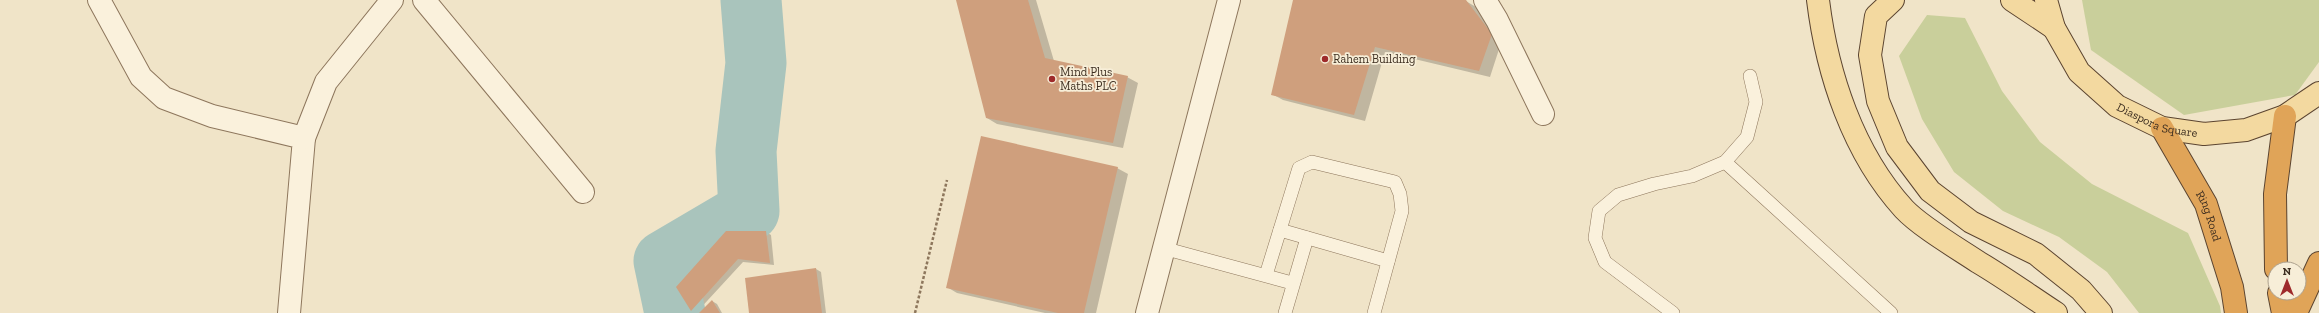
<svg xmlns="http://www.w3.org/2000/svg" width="2319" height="313" viewBox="0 0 2319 313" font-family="'Zilla Slab',serif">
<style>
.green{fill:#c9cf9b}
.shadow{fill:#0003}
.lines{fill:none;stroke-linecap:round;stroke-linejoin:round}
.river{stroke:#a9c4bc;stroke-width:61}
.building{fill:#cf9f7d}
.lane-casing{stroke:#8d765c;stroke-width:14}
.street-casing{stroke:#8d765c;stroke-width:24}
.primary-casing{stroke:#5b4430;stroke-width:24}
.highway-casing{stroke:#5b4430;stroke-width:24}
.path{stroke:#8d765c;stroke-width:2.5;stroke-dasharray:3 2;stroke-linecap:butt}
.lane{stroke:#faf1dc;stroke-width:13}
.street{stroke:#faf1dc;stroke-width:22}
.primary{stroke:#f3d9a0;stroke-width:22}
.highway{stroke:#e0a458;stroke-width:22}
.poi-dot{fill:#9e2a2b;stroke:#f7eed8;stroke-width:1.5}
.labels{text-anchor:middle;stroke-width:3.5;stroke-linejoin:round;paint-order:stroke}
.poi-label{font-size:12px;fill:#3d2e20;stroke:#f7eed8;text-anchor:start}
.street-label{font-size:12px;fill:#3d2e20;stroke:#f7eed8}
</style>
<rect width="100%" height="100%" fill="#f0e4c8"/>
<g class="green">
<path d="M2082,0h237v62l-24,33 -111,20 -93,-65z"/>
<path d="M1927,15l38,3 37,73 38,51 52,42 96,49 32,73 1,7h-82l-32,-41 -48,-35 -56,-26 -49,-39 -32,-53 -23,-63z"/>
</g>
<g class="shadow">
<path d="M957,0h79l18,61 73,16 11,6 -15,65 -126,-24 -10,-6z"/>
<path d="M1294,0h170l12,7 26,33 -12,37 -105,-25 -20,69 -82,-21 -11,-6z"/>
<path d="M1117,168l11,6 -32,139h-51l-88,-20 -10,-6z"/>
<path d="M727,232h39l5,3 3,30 -31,-3 -47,51 -4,-3z"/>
<path d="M816,269l5,3 5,41h-76l-4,-34z"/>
<path d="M712,301l5,3 5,9h-22z"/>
</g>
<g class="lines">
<path class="river" d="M675,313l-11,-52 85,-50 -3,-60 10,-88 -5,-63"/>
</g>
<g class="building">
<path d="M956,0h72l17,58 83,18 -15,67 -127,-25z"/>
<path d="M1293,0h173l26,34 -13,37 -104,-24 -21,68 -83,-20z"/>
<path d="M981,136l137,31 -34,146h-26l-112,-25z"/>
<path d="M726,231h40l4,32 -32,-4 -47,52 -15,-24z"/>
<path d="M816,268l6,45h-73l-4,-35z"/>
<path d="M712,300l8,13h-21z"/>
</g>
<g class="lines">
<g class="lane-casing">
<g id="lane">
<path d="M1725,162l166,151"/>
<path d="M1280,230l108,31"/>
<path d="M1163,248l129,35"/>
<path d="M1266,275l33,-107 13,-6 83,20 5,12 2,17 -28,102"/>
<path d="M1285,313l22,-75"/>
<path d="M1673,313l-68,-51 -10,-24 4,-27 19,-16 36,-11 38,-8 33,-14 22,-25 9,-35 -6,-26"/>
</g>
</g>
<g class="street-casing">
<g id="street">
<path d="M99,0l42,77 23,21 48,18 92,22 -15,175"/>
<path d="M424,0l159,192"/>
<path d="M1485,0l12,20 46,94"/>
<path d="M304,138l22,-56 66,-82"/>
<path d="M1147,313l82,-313"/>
</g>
</g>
<g class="primary-casing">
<g id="primary">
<path d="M1818,0c9,74 35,153 86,209 17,18 53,39 74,53 27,16 52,34 78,51"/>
<path d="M1893,0l-17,16 -6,39 8,46 19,46 33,44 41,31 65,32 45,36 20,23"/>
<path d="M2012,0l42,28"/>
<path id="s1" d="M2046,0l8,28 25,44 38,34 45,22 42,6 42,-4 39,-14 34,-23"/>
</g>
</g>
<g class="highway-casing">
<g id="highway">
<path id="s2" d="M2162,128l44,76 26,83 4,26"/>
<path d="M2276,269l-1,-75 10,-78"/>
<path d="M2279,293l4,20"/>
<path d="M2296,313l23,-50"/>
</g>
</g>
<path class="path" d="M915,313l32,-133"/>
<use href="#lane" class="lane"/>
<use href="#street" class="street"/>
<use href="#primary" class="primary"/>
<use href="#highway" class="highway"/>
</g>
<g class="poi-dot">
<circle cx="1325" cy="59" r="4"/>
<circle cx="1052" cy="79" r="4"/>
</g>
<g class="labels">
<g class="poi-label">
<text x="1333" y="63">Rahem Building</text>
<text x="1060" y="76">Mind Plus<tspan x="1060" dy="14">Maths PLC</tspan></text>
</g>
<g class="street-label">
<text dy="4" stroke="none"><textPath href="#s1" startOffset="174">Diaspora Square</textPath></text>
<text dy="4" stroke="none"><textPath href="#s2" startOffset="100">Ring Road</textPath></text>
</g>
</g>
<g transform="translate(2287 281)"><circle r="19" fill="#f7eed8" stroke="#ada18e"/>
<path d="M0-3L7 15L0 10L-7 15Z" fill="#9e2a2b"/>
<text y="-6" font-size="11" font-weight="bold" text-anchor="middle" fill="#3d2e20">N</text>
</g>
</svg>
